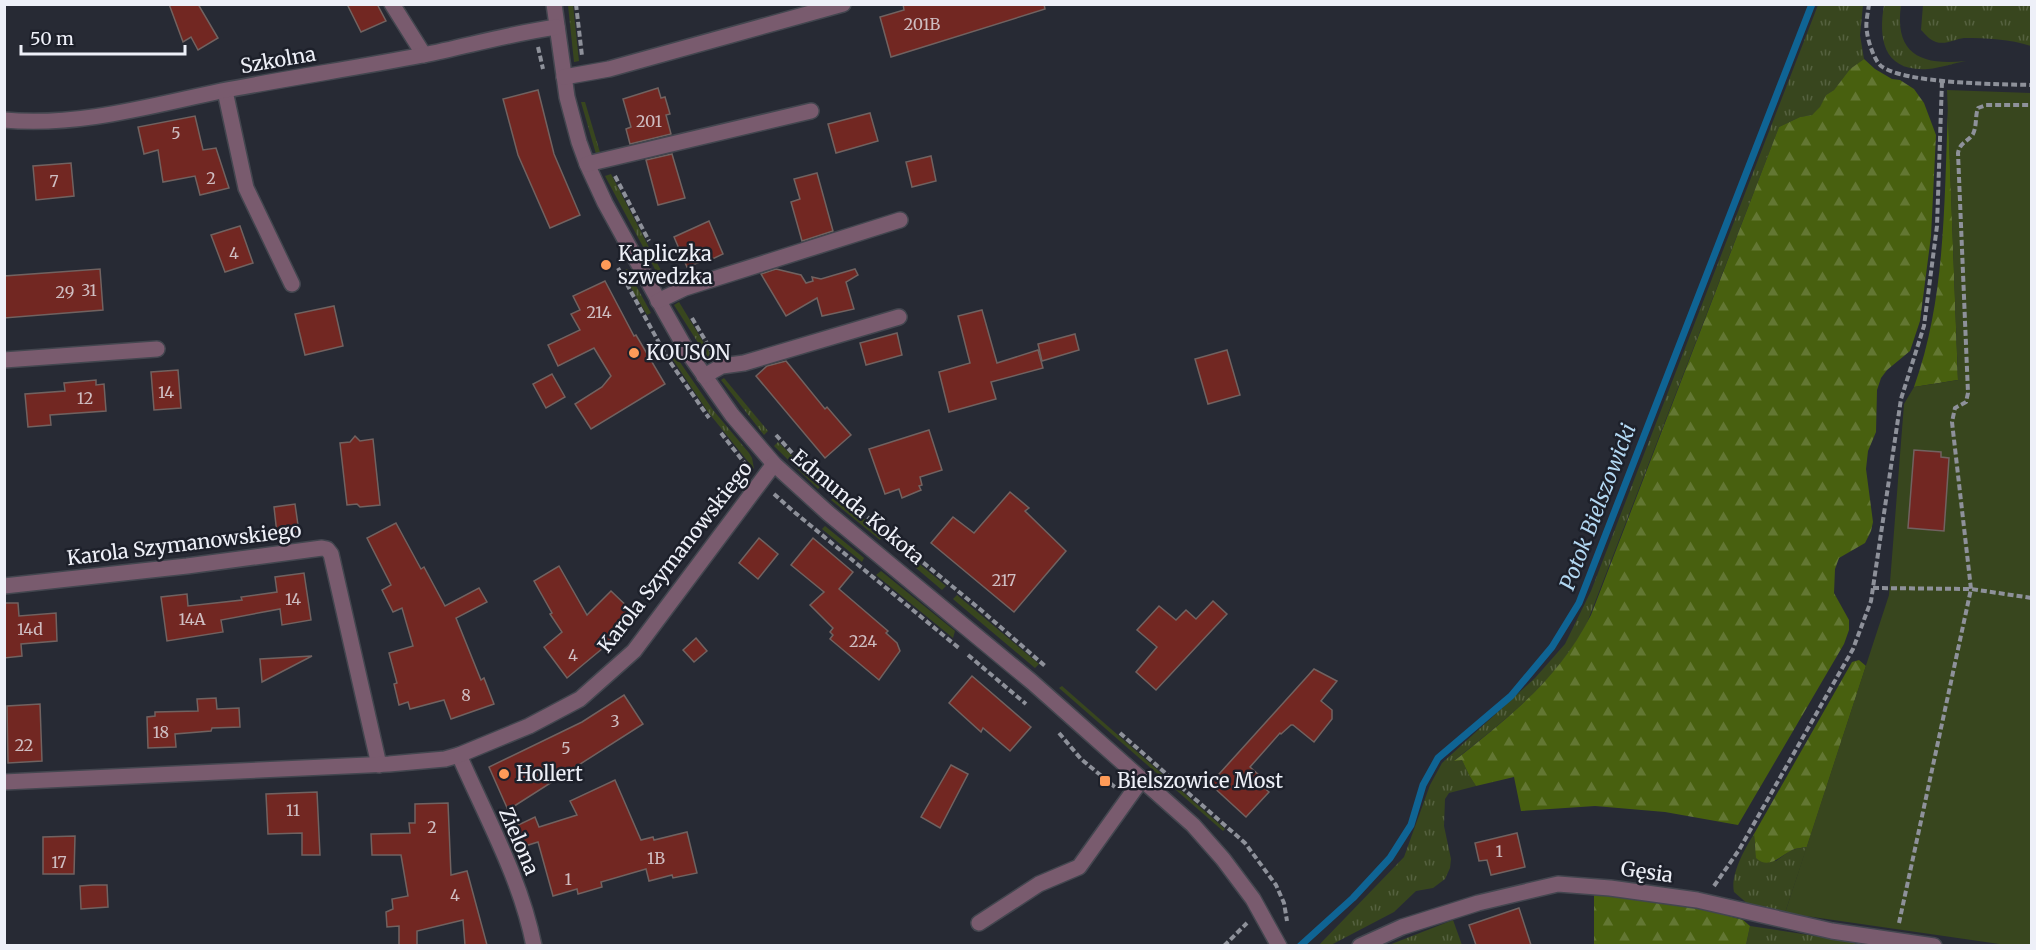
<svg xmlns="http://www.w3.org/2000/svg" width="2036" height="950" viewBox="0 0 2036 950" font-family="Merriweather,serif">
<style>
.grass{fill:url(#grass-tufts)}
.forest{fill:url(#forest-firs)}
.garden{fill:#38461e}
.lines{fill:none;stroke-linecap:round;stroke-linejoin:round}
.stream{stroke:#0f6494;stroke-width:7}
.building{fill:#722722;stroke:#716260;stroke-width:1.5}
.minor-casing{stroke:#43464f;stroke-width:18}
.path{stroke:#8e919a;stroke-width:4;stroke-dasharray:6 3;stroke-linecap:butt}
.minor{stroke:#795b6e;stroke-width:15}
.poi-dot{fill:#fe9b58;stroke:#1d202a;stroke-width:2}
.labels{text-anchor:middle;stroke-width:5;stroke-linejoin:round;paint-order:stroke}
.number-label{font-size:16px;fill:#cfbec2}
.street-label{font-size:20px;fill:#eef0f8;stroke:#1d202a}
.poi-label{font-size:20px;fill:#eef0f8;stroke:#1d202a;text-anchor:start}
.water-label{font-size:21px;font-style:italic;fill:#b3d8f3;stroke:#1d202a}
</style>
<defs>
<pattern id="grass-tufts" width="24" height="20" patternUnits="userSpaceOnUse" patternTransform="scale(1.5)"><rect width="24" height="20" fill="#38461e"/><path d="M3 7l-1-3M5 7V3M7 7l1-3M15 17l-1-3M17 17v-4M19 17l1-3" fill="none" stroke="#55613f"/></pattern>
<pattern id="forest-firs" width="22" height="20" patternUnits="userSpaceOnUse" patternTransform="scale(1.5)"><rect width="22" height="20" fill="#48600f"/><path d="M5 1l3.5 6h-7zM16 11l3.5 6h-7z" fill="#637733"/></pattern>
</defs>
<rect width="100%" height="100%" fill="#272a34"/>
<g class="grass">
<path d="M568,5h5l6,56 -5,1z"/>
<path d="M1818,5h45l-3,30 4,24 -14,10 -16,21 -8,5 -6,13 -8,7 -12,2 -21,10 -194,501c-34,57 -79,91 -130,132h7l7,15 7,11 -27,7 -4,6 -1,27 7,33 -1,9 -5,11 -12,9 -17,3 -22,21 -63,33 -13,1 86,-89 26,-72 12,-22 93,-85 30,-34 26,-53z"/>
<path d="M1884,5h17c-7,49 20,61 65,56 -13,2 -25,7 -38,8 -44,3 -50,-29 -44,-64z"/>
<path d="M1923,5h108v41c-21,-7 -44,-8 -67,-8 -9,1 -18,7 -28,4 -6,-2 -10,-7 -15,-12z"/>
<path d="M581,102h4l17,57 -4,2z"/>
<path d="M611,174l57,110 -4,2 -59,-110z"/>
<path d="M627,269l24,44 -4,2 -25,-43z"/>
<path d="M679,302l34,56 -4,2 -35,-55z"/>
<path d="M675,355l38,55 36,43 3,5 2,11 -46,-57 -37,-55z"/>
<path d="M724,378l44,53 -4,4 -43,-55z"/>
<path d="M778,442l44,43 -4,4 -44,-43z"/>
<path d="M836,495l47,40 -3,5 -49,-40z"/>
<path d="M825,526l39,32 -2,4 -40,-33z"/>
<path d="M912,558l34,28 -4,4 -33,-28z"/>
<path d="M881,571l74,60 -2,7 -77,-63z"/>
<path d="M957,595l82,69 -4,4 -82,-69z"/>
<path d="M1062,686l163,143 -2,2 -164,-143z"/>
<path d="M1754,834l1,15 21,12 15,-11 16,-3 -22,66 -36,-8 -15,-13c-4,-17 11,-44 20,-58z"/>
<path d="M1453,920l9,25h-73z"/>
<path d="M1750,926l105,16v4h-109z"/>
</g>
<g class="forest">
<path d="M1864,59l11,10 17,10 8,1 14,9 10,14 12,32 -5,101 -11,85 -10,30 -23,19 -6,8 -4,12 -1,42 -8,19 -2,18 7,53 -2,9 -6,12 -26,15 -4,11 -1,24 15,27v10l-5,14 -106,181 -73,-13 -70,-6 -74,5 -7,-34 -38,9 -7,-11 -7,-15 -8,1c55,-44 105,-82 137,-146l188,-488 21,-10 12,-2 8,-8 6,-12 8,-5 16,-21z"/>
<path d="M1948,109l10,271 -44,7c32,-89 30,-185 34,-278z"/>
<path d="M1859,660l7,6 -59,181c-6,1 -10,1 -15,3 -12,6 -23,20 -36,8l-2,-24 98,-172z"/>
<path d="M1594,892l102,15 47,13 7,6 -4,19h-152z"/>
</g>
<path class="garden" d="M1947,90l84,3v852h-25l-221,-32 104,-318 15,-191 10,-17 44,-7z"/>
<g class="lines">
<path class="stream" d="M1300,946l53,-48 37,-40 21,-33 12,-40 15,-27 73,-62 41,-49 27,-44 233,-599"/>
</g>
<g class="building">
<path d="M169,4h29l20,34 -20,12 -7,-13 -8,5z"/>
<path d="M347,4h30l9,17 -25,11z"/>
<path d="M903,4h141l1,5 -154,48 -11,-40 24,-7z"/>
<path d="M658,88l3,10 4,-1 5,17 -4,1 5,19 -41,10 -4,-15 5,-2 -8,-28z"/>
<path d="M538,90l16,64 26,61 -30,13 -32,-73 -15,-56z"/>
<path d="M870,113l8,28 -42,12 -8,-29z"/>
<path d="M195,116l8,34 13,-2 13,40 -29,7 -5,-19 -32,6 -5,-32 -14,4 -6,-27z"/>
<path d="M672,154l13,44 -27,7 -12,-45z"/>
<path d="M931,156l5,25 -24,6 -6,-25z"/>
<path d="M71,163l3,33 -38,4 -3,-34z"/>
<path d="M817,173l16,58 -31,10 -11,-39 9,-3 -6,-20z"/>
<path d="M709,221l14,33 -17,8 -1,-2 -18,7 -13,-30z"/>
<path d="M240,226l13,37 -28,9 -14,-37z"/>
<path d="M100,269l3,41 -99,8v-42z"/>
<path d="M776,269l25,6 5,8 7,-2 -1,-4 9,2 34,-10 3,6 -12,7 8,27 -32,7 -5,-18 -31,18 -25,-42z"/>
<path d="M605,281l29,55 2,-1 29,49 -74,45 -16,-25 27,-17 9,-11 -17,-28 -36,18 -10,-21 32,-15 -9,-16 9,-4 -7,-14z"/>
<path d="M334,306l9,40 -38,9 -10,-41z"/>
<path d="M982,310l15,53 41,-13 5,18 -52,14 5,17 -47,13 -10,-40 31,-9 -12,-47z"/>
<path d="M897,333l5,22 -36,10 -6,-22z"/>
<path d="M1075,334l4,16 -37,11 -4,-17z"/>
<path d="M1227,350l13,45 -32,9 -13,-45z"/>
<path d="M786,361l39,48 2,-2 24,28 -26,23 -69,-82 11,-10z"/>
<path d="M178,370l3,38 -27,2 -3,-38z"/>
<path d="M552,374l13,23 -19,11 -13,-24z"/>
<path d="M96,380v5l8,-1 2,27 -56,4 1,10 -23,2 -3,-33 40,-3 -1,-8z"/>
<path d="M929,430l13,40 -22,7 2,8 -3,1 2,4 -19,8 -3,-9 -14,5 -16,-45z"/>
<path d="M355,436l5,5 13,-2 7,66 -20,2 -3,-3 -10,1 -7,-62 10,-1z"/>
<path d="M1914,450l27,2v5l8,1 -5,73 -36,-3z"/>
<path d="M1010,492l19,16 -4,3 41,40 -52,61 -83,-69 22,-26 21,16z"/>
<path d="M295,504l4,28 -22,2 -3,-27z"/>
<path d="M396,523l25,46 3,-2 21,39 34,-18 8,14 -31,16 25,62 3,-2 10,26 -43,15 -7,-19 -34,9 -2,-7 -9,3 -5,-21 3,-1 -8,-30 24,-7 -11,-38 -9,4 -11,-22 9,-5 -24,-47z"/>
<path d="M759,538l19,16 -20,25 -19,-16z"/>
<path d="M813,538l40,34 -14,17 49,42 -2,2 11,10 3,8 -21,29 -49,-41 3,-4 -3,-3 3,-4 -23,-23 14,-13 -33,-27z"/>
<path d="M559,566l28,49 24,-24 24,23 -32,34 -36,30 -23,-31 18,-15 -12,-18 2,-1 -18,-32z"/>
<path d="M304,573l7,47 -29,5 -2,-16 -59,11 2,12 -56,9 -6,-44 26,-3 1,12 54,-6 -1,-3 36,-5 -2,-15z"/>
<path d="M1213,601l14,13 -71,76 -20,-18 21,-25 -20,-17 22,-24 17,14 10,-10 10,9z"/>
<path d="M4,603h14l1,13 37,-3 1,28 -36,3 1,12 -18,2z"/>
<path d="M696,638l11,13 -13,11 -11,-12z"/>
<path d="M312,656l-50,26 -2,-23z"/>
<path d="M1314,669l23,12 -16,20 11,9v9l-18,23 -21,-17h-2l-10,9 -1,-1 -30,34 10,9 -3,5 12,11 -23,25 -36,-33z"/>
<path d="M972,676l59,51 -21,24 -27,-23 -2,4 -32,-29z"/>
<path d="M624,695l19,29 -135,86 -19,-43 93,-45z"/>
<path d="M216,698l1,11 22,-1 1,19 -28,1 -1,3 -36,3 1,13 -28,1 -1,-31 8,-1v-4l43,-1 -1,-12z"/>
<path d="M40,704l2,57 -34,2 -1,-57z"/>
<path d="M951,765l17,9 -28,54 -19,-11z"/>
<path d="M615,780l26,60 12,-3 1,3 33,-8 10,41 -24,5 -1,-3 -23,6 -3,-12 -45,13 1,5 -24,7 -1,-5 -24,7 -15,-54 -13,4 -9,-20 19,-9 4,10 38,-12 -7,-14z"/>
<path d="M317,792l3,63h-18v-22l-34,1 -2,-40z"/>
<path d="M448,803l3,72 16,-4 20,74h-22l-2,-25 -46,11v14h-18v-19l-12,1 -1,-15 7,-3 -1,-10 16,-3 -7,-41h-29l-1,-21 39,-1 -1,-10h6v-19z"/>
<path d="M1517,833l8,34 -34,8 -4,-15 -8,1 -4,-18z"/>
<path d="M75,836l-1,38h-31v-37z"/>
<path d="M93,885h14l1,22 -27,2 -1,-23z"/>
<path d="M1519,908l12,37h-55l-7,-20z"/>
</g>
<g class="lines">
<g class="minor-casing">
<g id="minor">
<path d="M392,4l32,51"/>
<path d="M554,4l13,93 12,45 8,22 18,39 61,111 21,37 45,64 42,49 54,49 204,169 161,143 30,34 30,40 26,47"/>
<path d="M564,77l45,-8 234,-65"/>
<path d="M225,91l21,97 46,96"/>
<path d="M4,120c73,7 146,-14 217,-29 67,-13 135,-23 202,-36 45,-9 89,-22 134,-28"/>
<path d="M587,164l224,-53"/>
<path d="M658,301l27,-13 215,-68"/>
<path d="M4,360l153,-11"/>
<path d="M704,376l18,-10 22,-3 155,-46"/>
<path d="M4,586l183,-20 135,-18 5,1 4,5 48,211"/>
<path d="M459,755c27,62 62,124 75,191"/>
<path d="M4,782l385,-18 56,-5 14,-4 70,-29 51,-27 54,-48 140,-187"/>
<path d="M979,923l60,-39 40,-17 63,-88"/>
<path d="M1360,946l42,-19 76,-24 80,-19 52,4 87,12 135,31 102,15"/>
</g>
</g>
<g class="path">
<path d="M576,4l6,52"/>
<path d="M1869,4c-1,9 -4,20 -2,28 1,9 7,28 14,34 24,18 118,18 151,19"/>
<path d="M538,47l5,22"/>
<path d="M615,176l34,65"/>
<path d="M618,268l50,91 41,59"/>
<path d="M692,318l19,32"/>
<path d="M721,433l29,37"/>
<path d="M776,435l19,21"/>
<path d="M819,477l162,133 64,56"/>
<path d="M774,494l19,17 167,138"/>
<path d="M1873,588l98,1 61,9"/>
<path d="M968,655l58,49"/>
<path d="M1059,733l22,26 35,29"/>
<path d="M1120,733l125,110 31,42 8,18 3,18"/>
<path d="M1714,886l25,-36 114,-201 18,-48 30,-202 23,-73 13,-100 5,-145"/>
<path d="M1899,923l72,-334 -19,-167 3,-14 11,-6 2,-9 -10,-240c2,-11 10,-11 15,-19 4,-8 2,-18 5,-26l8,-3h46"/>
<path d="M1224,946l23,-23"/>
</g>
<use href="#minor" class="minor"/>
</g>
<g class="poi-dot">
<circle cx="606" cy="265" r="6"/>
<circle cx="634" cy="353" r="6"/>
<circle cx="504" cy="774" r="6"/>
<rect x="1099" y="775" width="12" height="12" rx="3"/>
</g>
<g class="labels">
<g class="number-label">
<text x="922" y="30">201B</text>
<text x="649" y="127">201</text>
<text x="176" y="139">5</text>
<text x="211" y="184">2</text>
<text x="54" y="187">7</text>
<text x="234" y="259">4</text>
<text x="89" y="296">31</text>
<text x="65" y="298">29</text>
<text x="599" y="318">214</text>
<text x="166" y="398">14</text>
<text x="85" y="404">12</text>
<text x="1004" y="586">217</text>
<text x="293" y="605">14</text>
<text x="192" y="625">14A</text>
<text x="30" y="635">14d</text>
<text x="863" y="647">224</text>
<text x="573" y="661">4</text>
<text x="466" y="701">8</text>
<text x="615" y="727">3</text>
<text x="161" y="738">18</text>
<text x="24" y="751">22</text>
<text x="566" y="754">5</text>
<text x="293" y="816">11</text>
<text x="432" y="833">2</text>
<text x="1499" y="857">1</text>
<text x="656" y="864">1B</text>
<text x="59" y="868">17</text>
<text x="568" y="885">1</text>
<text x="455" y="901">4</text>
</g>
<g class="street-label">
<text transform="translate(278 60) rotate(-10)" y="7">Szkolna</text>
<text transform="translate(858 507) rotate(40)" y="7">Edmunda Kokota</text>
<text transform="translate(184 544) rotate(-7)" y="7">Karola Szymanowskiego</text>
<text transform="translate(675 557) rotate(-52)" y="7">Karola Szymanowskiego</text>
<text transform="translate(519 841) rotate(67)" y="7">Zielona</text>
<text transform="translate(1647 872) rotate(8)" y="7">Gęsia</text>
</g>
<g class="poi-label">
<text x="618" y="261">Kapliczka<tspan x="618" dy="23">szwedzka</tspan></text>
<text x="646" y="360">KOUSON</text>
<text x="516" y="781">Hollert</text>
<text x="1117" y="788">Bielszowice Most</text>
</g>
<g class="water-label">
<text transform="translate(1598 507) rotate(-69)" y="7">Potok Bielszowicki</text>
</g>
</g>
<rect width="2036" height="950" fill="none" stroke="#eef0f8" stroke-width="12"/>
<path d="M21 45v9h164v-9" fill="none" stroke="#eef0f8" stroke-width="3"/>
<text x="30" y="45" font-size="18" fill="#eef0f8" stroke="#1d202a" stroke-width="4.5" paint-order="stroke">50 m</text>
</svg>
